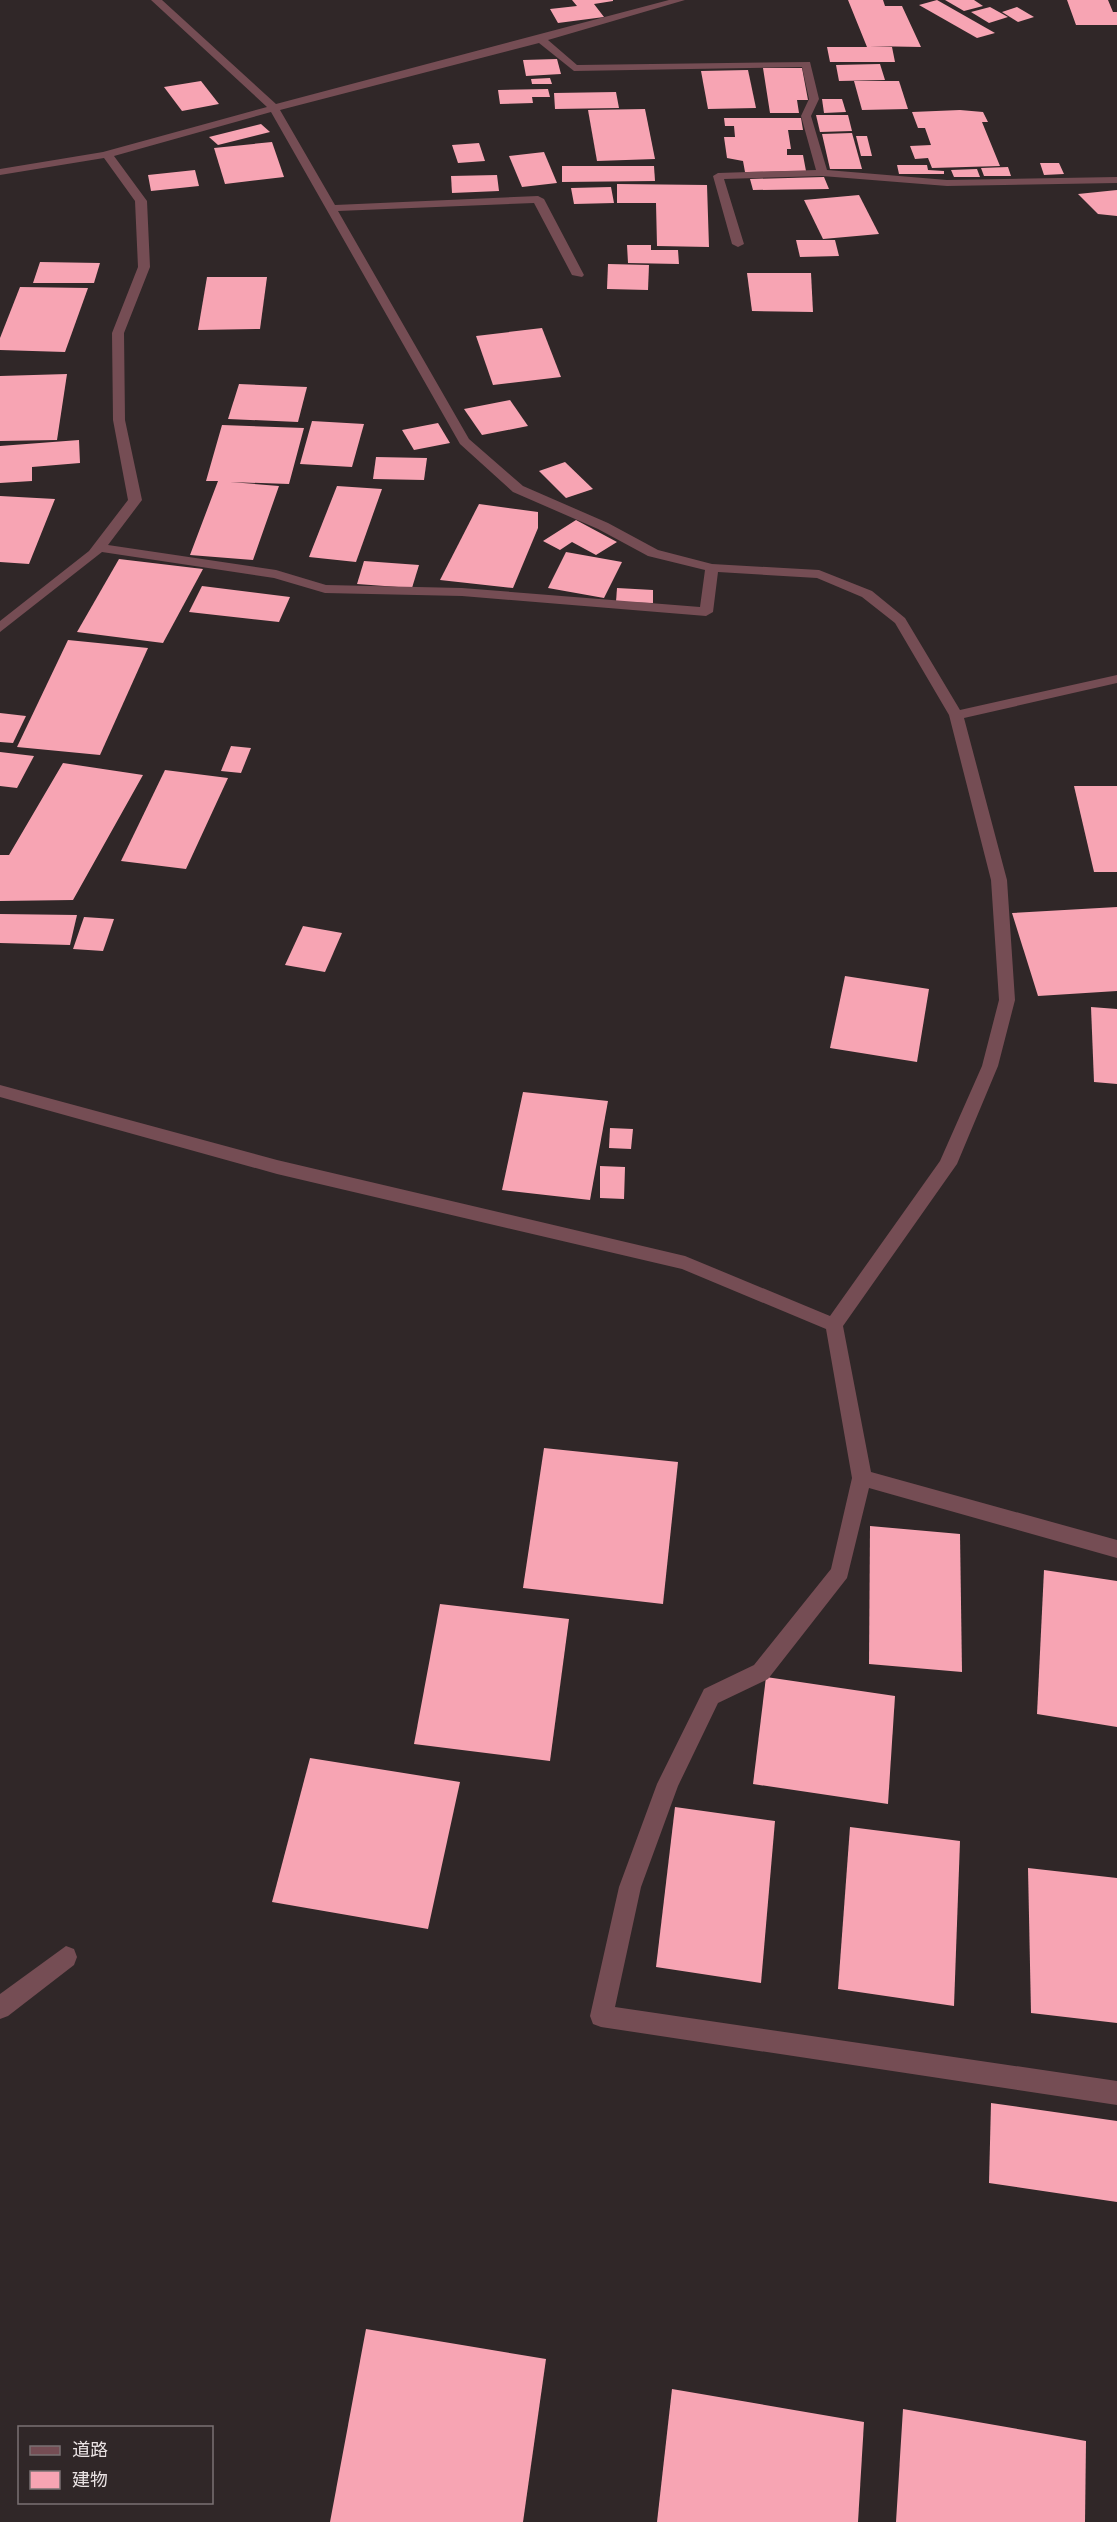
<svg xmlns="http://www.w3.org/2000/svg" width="1117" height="2522" viewBox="0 0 1117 2522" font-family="Raleway,'Noto Sans JP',sans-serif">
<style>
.building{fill:#f7a4b3}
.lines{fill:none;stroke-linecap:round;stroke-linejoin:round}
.street{fill:#754d54;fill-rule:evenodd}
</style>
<rect width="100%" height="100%" fill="#302728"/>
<g class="building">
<path d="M572,0h41v1l-19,3 10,13 -46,6 -8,-14 27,-3z"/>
<path d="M848,0h35l2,6h17l19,41 -52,-1 23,1 3,15h-65l-3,-15h40z"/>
<path d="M937,0l58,33 -18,5 -58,-33z"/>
<path d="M945,0h29l9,6 -19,5z"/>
<path d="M1067,0h41l5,12h4v13h-41z"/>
<path d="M990,7l18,10 -19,6 -18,-11z"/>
<path d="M1017,7l17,10 -16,5 -16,-10z"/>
<path d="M557,59l4,15 -35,2 -3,-16z"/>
<path d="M880,64l5,16 -46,1 -3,-16z"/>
<path d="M763,68h39l6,32h-11l2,13h-29z"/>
<path d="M748,70l8,38 -48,1 -7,-38z"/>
<path d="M550,78l2,6h-20l-1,-5z"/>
<path d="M201,81l18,23 -37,7 -18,-24z"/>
<path d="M854,81h45l9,28 -46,1z"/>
<path d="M548,89l2,8h-18l1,6 -33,1 -2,-14z"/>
<path d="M616,92l3,16 -64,1 -1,-16z"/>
<path d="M822,99h20l4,13 -22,1z"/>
<path d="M645,109l10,50 -58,2 -9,-51z"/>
<path d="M960,110l23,2 5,10h-6l18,44 -68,2 -4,-10 -13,1 -5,-13 21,-1 -6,-17h-7l-6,-16z"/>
<path d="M816,115h32l4,16 -32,1z"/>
<path d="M724,118h77l2,12h-15l3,19h-4v6h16l3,16 -61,1 -2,-11 -16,-3 -3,-21h11l-1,-11h-9z"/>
<path d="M261,124l9,8 -52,13 -9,-8z"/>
<path d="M852,133l10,36h-32l-8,-35z"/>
<path d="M856,136h11l5,20h-11z"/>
<path d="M272,142l12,35 -59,7 -11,-36z"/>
<path d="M479,143l6,18 -27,2 -6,-18z"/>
<path d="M544,152l13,31 -35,4 -13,-31z"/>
<path d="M1040,163h19l5,11 -20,1z"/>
<path d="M897,165h30l1,5 16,1v3h-45z"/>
<path d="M562,166h92l1,15 -93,1z"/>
<path d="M1008,167l3,9h-27l-3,-8z"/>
<path d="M977,169l3,8h-26l-3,-7z"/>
<path d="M195,170l4,16 -48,5 -3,-16z"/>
<path d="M497,175l2,16 -47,2 -1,-17z"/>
<path d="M824,177l5,12 -76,1 -3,-11z"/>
<path d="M617,184l90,1 2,62 -52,-1 -1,-43h-39z"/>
<path d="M611,187l3,16 -40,1 -3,-16z"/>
<path d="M1117,190v26l-19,-2 -20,-20z"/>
<path d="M859,195l20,39 -56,5 -19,-39z"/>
<path d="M796,240h39l4,16 -39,1z"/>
<path d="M627,245h24v5h27l1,14 -51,-1z"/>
<path d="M40,262l60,1 -6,20h-61z"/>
<path d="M608,264l41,1 -1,25 -41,-1z"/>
<path d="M747,273h64l2,39 -61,-1z"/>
<path d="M207,277h60l-7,52 -62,1z"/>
<path d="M20,287l68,1 -23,64 -65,-2v-12z"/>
<path d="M542,328l19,49 -68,8 -17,-49z"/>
<path d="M67,374l-10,66 -57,1v-65z"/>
<path d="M239,384l68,3 -9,35 -70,-3z"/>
<path d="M510,400l18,26 -46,9 -18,-26z"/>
<path d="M312,421l52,3 -12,43 -52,-3z"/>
<path d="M438,423l12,20 -36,7 -12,-20z"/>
<path d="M222,425l82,3 -15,56 -59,-2 49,4 -26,74 -63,-5 28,-74h-12z"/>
<path d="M79,440l1,23 -48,4v14l-32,2v-37z"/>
<path d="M376,457l51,1 -3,22 -51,-1z"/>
<path d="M565,462l28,27 -27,9 -27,-27z"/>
<path d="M337,486l45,3 -26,73 -47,-5z"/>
<path d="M0,496l55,3 -26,65 -29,-2z"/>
<path d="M479,504l59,8v16l-25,60 -73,-8z"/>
<path d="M576,520l41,22 -21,13 -24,-13 -12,8 -17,-9z"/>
<path d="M566,552l56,10 -18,36 -56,-10z"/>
<path d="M119,559l84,10 -40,74 -86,-11z"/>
<path d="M364,561l55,4 -7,23 -55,-4z"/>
<path d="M202,586l88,11 -11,25 -90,-10z"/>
<path d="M617,588l36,2v13l-37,-1z"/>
<path d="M68,640l80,8 -48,107 -83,-8z"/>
<path d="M0,713l26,3 -13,27 -13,-1z"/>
<path d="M231,746l20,2 -10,25 -20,-2z"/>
<path d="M0,752l34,4 -17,32 -17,-2z"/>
<path d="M63,763l80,12 -70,125 -73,1v-46h9z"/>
<path d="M165,770l63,8 -42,91 -65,-8z"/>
<path d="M1074,786h43v86h-23z"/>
<path d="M1117,907v84l-79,5 -26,-83z"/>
<path d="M0,914l77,1 -7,30 -70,-2z"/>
<path d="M84,917l30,2 -11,32 -30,-2z"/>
<path d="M303,926l39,7 -17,39 -40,-7z"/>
<path d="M845,976l84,13 -12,73 -87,-14z"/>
<path d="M1091,1007l26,2v75l-23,-2z"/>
<path d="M523,1092l85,9 -18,99 -88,-10z"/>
<path d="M610,1128l23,1 -2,20 -22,-1z"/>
<path d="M600,1166l25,1 -1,32 -24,-1z"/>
<path d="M544,1448l134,14 -15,142 -140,-16z"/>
<path d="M870,1526l90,8 2,138 -93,-8z"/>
<path d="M1044,1570l73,11v146l-80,-13z"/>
<path d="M440,1604l129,15 -19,142 -136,-17z"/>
<path d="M766,1677l129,19 -7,108 -135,-20z"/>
<path d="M310,1758l150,24 -32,147 -156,-27z"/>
<path d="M675,1807l100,14 -14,162 -105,-16z"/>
<path d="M850,1827l110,14 -6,165 -116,-17z"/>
<path d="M1028,1868l89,10v145l-86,-10z"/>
<path d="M991,2103l126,18v81l-128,-19z"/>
<path d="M366,2329l180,30 -23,163h-193z"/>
<path d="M672,2389l192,33 -6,100h-201z"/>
<path d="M903,2409l183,32 -1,81h-189z"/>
</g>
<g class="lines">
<g class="street">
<path d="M151,0h11l114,104 393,-104h16l-137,40 29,25 233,-3 9,37 -8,17 16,54 120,10 170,-3v6l-170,3 -125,-10 -98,3 20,65 -6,3 -6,-3 -19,-68 5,-3 98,-3 -15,-54 8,-17 -7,-32 -228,4 -35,-28 -259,67 55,95 203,-9 6,3 40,76 -2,2 -10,-2 -38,-72 -196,8 131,228 54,47 85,37 50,27 54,14 107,6 53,21 33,27 55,92 157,-35v8l-153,35 43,162 8,120 -17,66 -41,98 -114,162 28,146 246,68v18l-248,-70 -22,90 -79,101 -50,24 -40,83 -37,101 -26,120 502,74v24l-516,-78 -8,-3 -3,-8 29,-129 38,-103 47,-95 50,-24 77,-96 21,-91 -26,-149 -144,-60 -405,-95 -277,-77v-12l277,75 408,96 145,60 110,-155 42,-95 17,-66 -8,-120 -42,-165 -54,-92 -33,-26 -45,-19 -99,-6 -5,40 -7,4 -244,-20 -137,-3 -51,-15 -172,-26 -102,80v-11l89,-70 39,-51 -15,-80 -1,-87 26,-66 -3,-66 -31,-43 -104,17v-6l103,-17 164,-45zM271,112l189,332 53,48 85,37 50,27 57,14 -5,37 -238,-19 -136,-3 -50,-15 -168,-25 34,-45 -17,-80 -1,-87 26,-66 -3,-66 -33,-45z"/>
<path d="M66,1946l8,3 3,8 -3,8 -66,51 -8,3v-25z"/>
</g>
</g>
<rect x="18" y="2426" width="195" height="78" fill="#302728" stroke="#7a7273" stroke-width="1.5"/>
<rect x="30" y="2446" width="30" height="9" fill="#754d54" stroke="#7a7273" stroke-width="1.5"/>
<text x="72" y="2456" font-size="18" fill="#eae3e4">道路</text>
<rect x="30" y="2471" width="30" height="18" fill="#f7a4b3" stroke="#7a7273" stroke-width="1.5"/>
<text x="72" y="2486" font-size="18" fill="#eae3e4">建物</text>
</svg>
